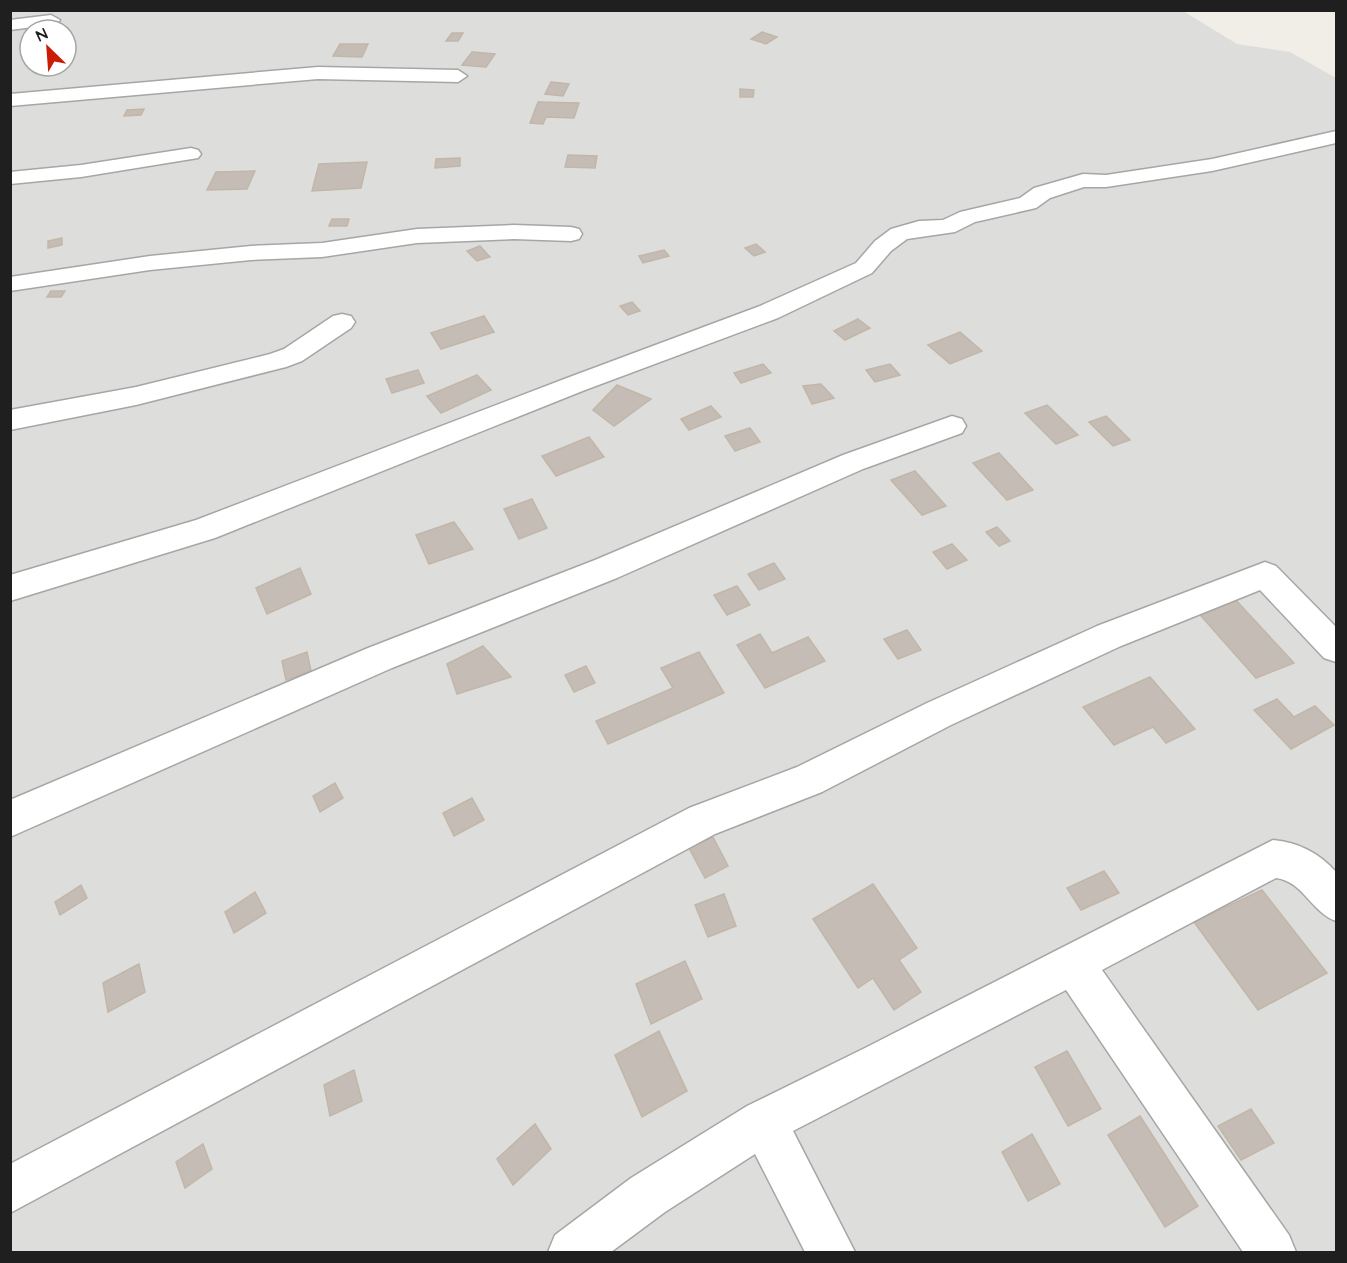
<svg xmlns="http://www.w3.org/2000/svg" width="1347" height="1263" viewBox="0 0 1347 1263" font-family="Quicksand,sans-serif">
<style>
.residential{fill:#dddddc;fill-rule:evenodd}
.building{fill:#c5bdb5;stroke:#c1b6a8;stroke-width:1.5}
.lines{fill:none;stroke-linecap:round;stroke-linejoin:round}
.street-casing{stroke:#a6a6a6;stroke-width:3}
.street{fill:#fff;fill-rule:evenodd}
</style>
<rect width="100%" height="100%" fill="#f0eee6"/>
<path class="residential" d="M10,11h1173l54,33 53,8 46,26v1174h-1325zM30,30h36v36h-36z"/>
<g class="building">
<path d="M762,32l15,5 -11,7 -15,-5z"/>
<path d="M452,33h11l-5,8h-12z"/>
<path d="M340,44h28l-6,13 -29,-1z"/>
<path d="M472,52l23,2 -9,13 -24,-2z"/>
<path d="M551,82l18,2 -6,12 -18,-2z"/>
<path d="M740,89l14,1 -1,7h-13z"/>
<path d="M538,102l41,1 -5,15 -28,-1 -3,7 -13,-1z"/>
<path d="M144,109l-3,6 -17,1 3,-6z"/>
<path d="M568,155l29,1 -2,12 -30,-1z"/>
<path d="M460,158v8l-25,2 1,-9z"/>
<path d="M367,162l-6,26 -49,3 7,-27z"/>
<path d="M255,171l-8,18 -40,1 9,-18z"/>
<path d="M332,219h17l-2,7h-18z"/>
<path d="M62,238v7l-14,3v-7z"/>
<path d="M756,244l9,8 -11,4 -9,-8z"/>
<path d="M480,246l10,11 -13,4 -10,-10z"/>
<path d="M664,250l5,6 -26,7 -4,-7z"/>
<path d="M51,291h14l-4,6h-14z"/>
<path d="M632,302l8,9 -12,4 -8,-9z"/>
<path d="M484,316l10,16 -53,17 -10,-16z"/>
<path d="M858,319l12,9 -25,12 -11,-9z"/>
<path d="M960,332l22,19 -32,13 -22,-19z"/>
<path d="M763,364l8,9 -30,10 -7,-10z"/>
<path d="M890,364l10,11 -25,7 -9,-12z"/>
<path d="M418,370l6,13 -32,10 -6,-14z"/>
<path d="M477,375l14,15 -50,23 -14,-17z"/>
<path d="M821,384l13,14 -22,6 -9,-18z"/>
<path d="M617,385l34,14 -37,27 -21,-16z"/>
<path d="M1047,405l31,30 -22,9 -31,-31z"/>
<path d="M711,406l10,11 -32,13 -8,-11z"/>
<path d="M1106,416l24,24 -17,6 -24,-24z"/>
<path d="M750,428l10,14 -25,9 -10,-15z"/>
<path d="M589,437l15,20 -48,19 -14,-20z"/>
<path d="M999,453l34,37 -26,10 -34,-37z"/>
<path d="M915,471l31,35 -24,9 -31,-35z"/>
<path d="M532,499l15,29 -28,11 -15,-30z"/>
<path d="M454,522l19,27 -44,15 -13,-29z"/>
<path d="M997,527l13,14 -11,5 -13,-14z"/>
<path d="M952,544l15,16 -20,9 -14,-17z"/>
<path d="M774,563l11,16 -26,11 -11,-16z"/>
<path d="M300,568l11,26 -44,20 -11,-26z"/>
<path d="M737,586l13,19 -23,10 -13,-20z"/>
<path d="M1232,596l62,67 -38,15 -61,-69z"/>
<path d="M907,630l14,20 -23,9 -14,-20z"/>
<path d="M760,634l12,19 36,-16 17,24 -60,27 -28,-43z"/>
<path d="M483,646l28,31 -54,17 -10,-30z"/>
<path d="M307,652l4,19 -25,9 -4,-19z"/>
<path d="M699,652l25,41 -116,51 -12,-23 77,-33 -12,-20z"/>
<path d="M586,666l9,17 -21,9 -9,-17z"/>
<path d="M1150,677l45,52 -29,14 -13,-16 -39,18 -31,-38z"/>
<path d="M1277,699l17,18 21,-11 19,19 -43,24 -37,-39z"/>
<path d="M335,783l8,15 -23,14 -7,-16z"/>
<path d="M472,798l12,22 -30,16 -11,-23z"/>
<path d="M713,837l15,29 -23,12 -16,-30z"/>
<path d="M1104,871l15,22 -38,17 -14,-22z"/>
<path d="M873,884l44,64 -18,12 22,32 -27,18 -21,-32 -15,10 -45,-69z"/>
<path d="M81,885l6,13 -27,17 -5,-13z"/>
<path d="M1262,890l65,83 -69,37 -64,-88z"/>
<path d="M255,892l11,21 -32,20 -9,-21z"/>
<path d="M724,894l12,32 -28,11 -13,-32z"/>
<path d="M685,961l17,38 -51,25 -15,-40z"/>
<path d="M139,964l6,28 -37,20 -5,-29z"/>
<path d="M659,1031l28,60 -45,26 -27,-62z"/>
<path d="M1067,1051l34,58 -33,17 -33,-59z"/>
<path d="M354,1070l8,31 -32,15 -6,-31z"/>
<path d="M1251,1109l23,34 -33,17 -23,-34z"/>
<path d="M1140,1116l58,90 -33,21 -57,-92z"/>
<path d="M535,1124l16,25 -38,36 -16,-26z"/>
<path d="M1032,1134l28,50 -32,17 -26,-49z"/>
<path d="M203,1144l9,25 -27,19 -9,-26z"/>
</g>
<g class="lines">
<g class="street-casing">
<g id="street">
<path d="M51,15l9,5 -3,4 -47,6v-10z"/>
<path d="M318,67l140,3 9,6 -9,6 -140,-3 -308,27v-12z"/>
<path d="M1336,131v12l-124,28 -106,16h-22l-34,11 -14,10 -61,14 -20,10 -48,7 -16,12 -19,22 -94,45 -193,72 -370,148 -205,63v-26l186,-55 371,-142 193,-72 96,-43 19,-22 16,-12 28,-8 24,-1 17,-8 60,-14 14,-10 49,-14 23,1 106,-16z"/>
<path d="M191,148l7,2 3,4 -3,4 -117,19 -71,7v-12l71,-7z"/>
<path d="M514,225l57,2 8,2 3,5 -3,5 -8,2 -57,-2 -97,4 -95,14 -71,3 -101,10 -140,21v-14l140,-21 101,-10 71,-3 95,-14z"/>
<path d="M342,314l9,2 4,6 -4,6 -49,33 -16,6 -150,38 -126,25v-20l126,-23 134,-33 14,-5 49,-33z"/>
<path d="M952,416l10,3 4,7 -4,7 -99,36 -246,109 -225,90 -382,169v-37l358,-152 227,-88 248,-105z"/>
<path d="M1265,562l11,4 60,61v35l-12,-4 -64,-68 -139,56 -170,79 -129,67 -107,42 -705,379v-49l679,-356 108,-41 130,-64 170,-77z"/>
<path d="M1273,840c25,2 46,13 63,32v49c-24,-8 -33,-40 -60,-43l-174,92 187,265 7,17h-53l-177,-262 -273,141 62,121h-50l-50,-98 -90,58 -54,40h-63l7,-17 76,-57 116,-72 120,-59z"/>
</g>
</g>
<use href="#street" class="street"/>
</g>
<rect width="1347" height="1263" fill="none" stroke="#1f1f1f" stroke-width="24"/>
<g transform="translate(48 48) rotate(335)"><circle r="28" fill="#ffffff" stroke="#a5a5a5" stroke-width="1.5"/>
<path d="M0-4.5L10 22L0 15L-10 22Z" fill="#cb1c03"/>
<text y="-9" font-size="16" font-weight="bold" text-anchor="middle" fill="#1f1f1f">N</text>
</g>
</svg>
